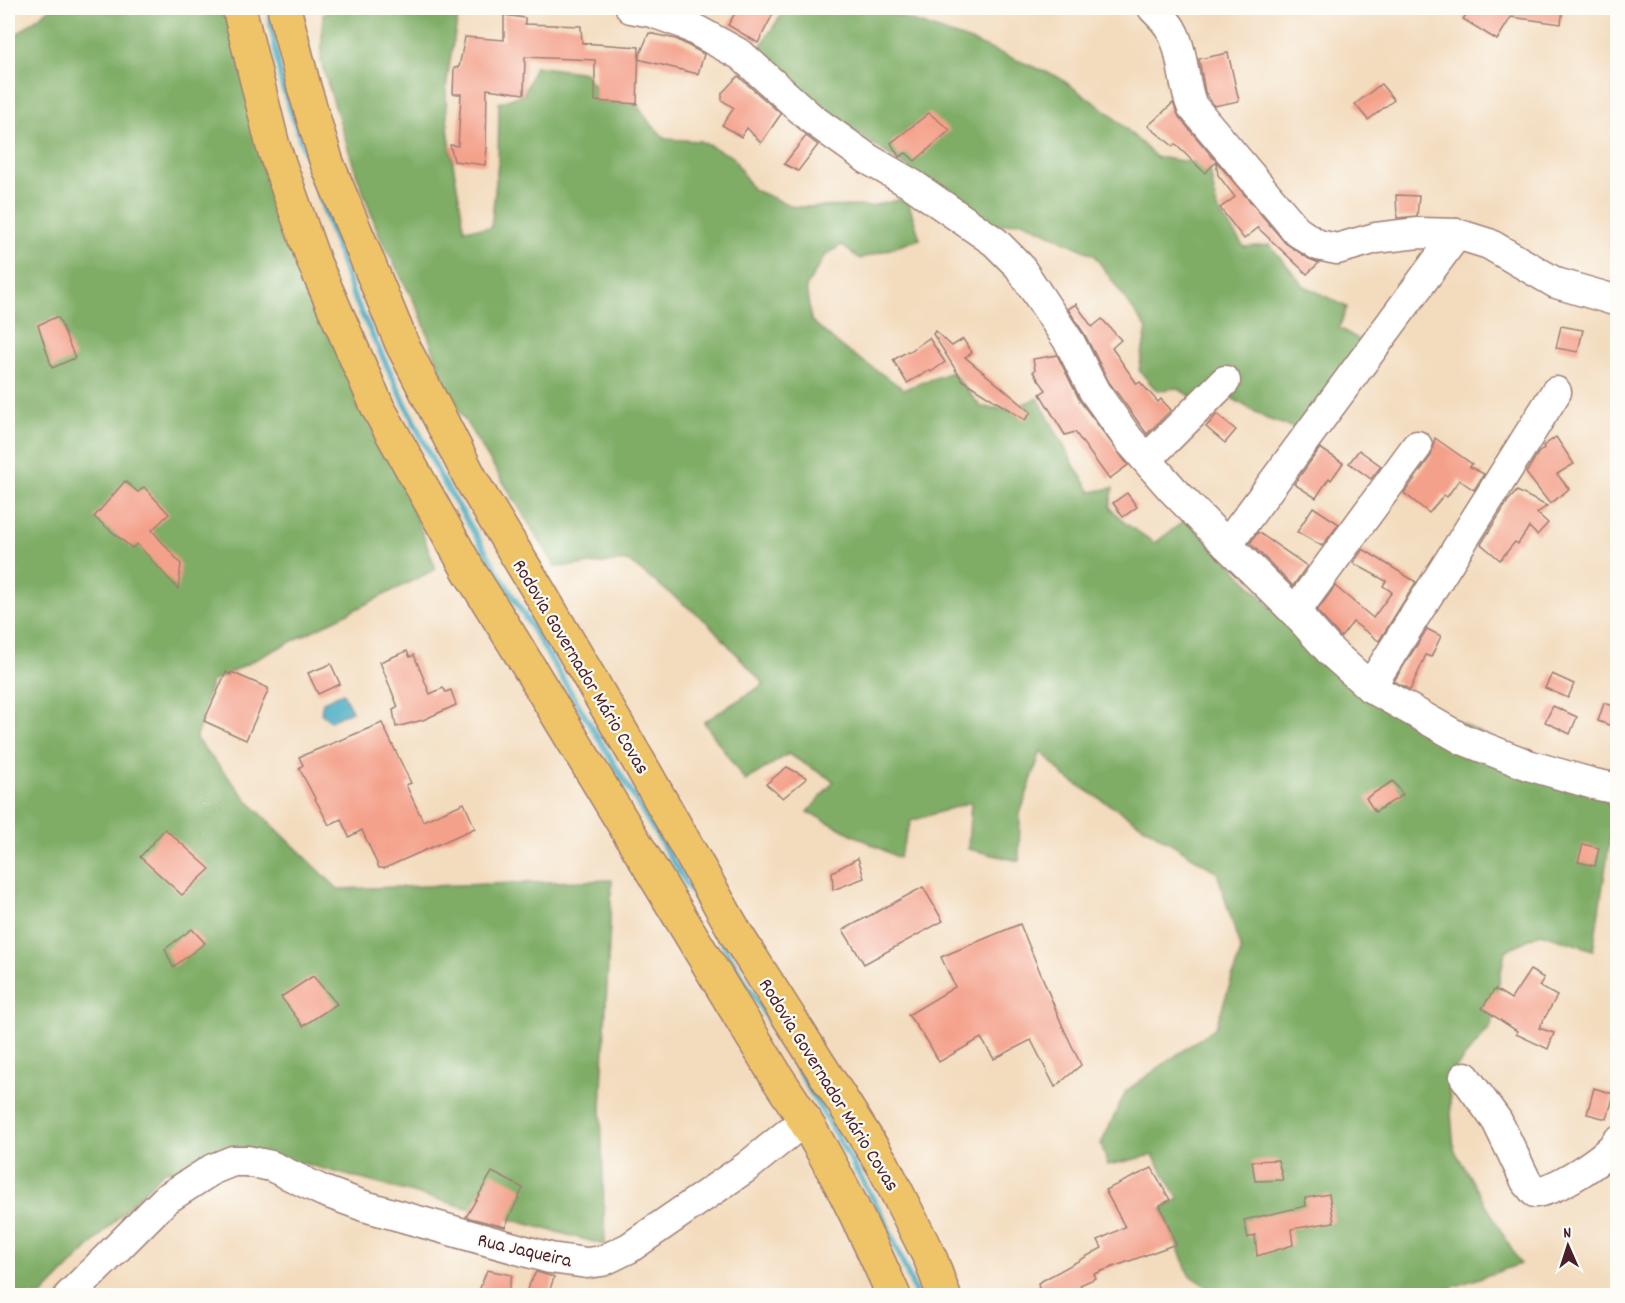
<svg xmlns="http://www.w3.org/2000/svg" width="1625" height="1303" viewBox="0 0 1625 1303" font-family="Dekko,sans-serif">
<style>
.forest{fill:#7fad66;stroke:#646648;stroke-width:1.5}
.water{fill:#3fa8c0;stroke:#446476;stroke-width:1.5}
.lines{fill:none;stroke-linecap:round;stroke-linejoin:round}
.stream{stroke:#3fa8c0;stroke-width:6}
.building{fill:#f4a18b}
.minor-casing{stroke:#9e7e74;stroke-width:33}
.highway-casing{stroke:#9e7e74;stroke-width:36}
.minor{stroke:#fff;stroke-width:30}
.highway{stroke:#efc469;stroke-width:33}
.labels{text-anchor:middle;stroke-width:4.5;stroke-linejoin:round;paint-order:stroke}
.street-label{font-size:20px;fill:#4a1f2b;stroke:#fdfcf7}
</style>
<rect width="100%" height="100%" fill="#fdfcf7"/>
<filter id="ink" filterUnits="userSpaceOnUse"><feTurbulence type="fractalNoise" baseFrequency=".0167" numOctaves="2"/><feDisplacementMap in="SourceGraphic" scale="12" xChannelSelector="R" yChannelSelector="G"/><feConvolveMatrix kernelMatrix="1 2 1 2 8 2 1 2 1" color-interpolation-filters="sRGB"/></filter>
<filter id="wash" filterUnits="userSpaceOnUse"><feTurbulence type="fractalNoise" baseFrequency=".008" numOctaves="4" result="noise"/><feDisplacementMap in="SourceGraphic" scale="24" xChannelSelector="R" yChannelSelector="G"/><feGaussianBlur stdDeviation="1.35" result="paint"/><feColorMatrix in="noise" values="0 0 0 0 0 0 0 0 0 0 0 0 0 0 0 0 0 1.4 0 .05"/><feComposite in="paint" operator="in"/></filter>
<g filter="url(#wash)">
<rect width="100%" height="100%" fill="#f3dcbe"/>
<g class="forest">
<path d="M51,8h171l214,561 -225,113 -15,57 55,65 87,85 274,-9 -11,230 4,135 -303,-82 -138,8 -122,124h-34v-1262h10z"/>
<path d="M344,8h22l22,4 71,-1c-4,25 -13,62 -13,86 1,45 12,89 18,132l27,-1 7,-65 1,-60 25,-9 11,-28 51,7 9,16v12l42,3 12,18 17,17 34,2 33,16 19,32 42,18 77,-1 36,-8 13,41 -60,20 -19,-14 -17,12 -18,30 5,33 28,25 65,44 48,-17 29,35 30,2 27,-11 37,69 16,25 22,-4 -3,19 15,16 30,20 33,-25 121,130 307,152 -23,150 -52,-17 -36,18 -14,75 -43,51 6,72 66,115 -93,32 -208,-1 -30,-20 -27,-66 17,-10 -26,-44 -45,10 -7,-21 25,-53 90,-64 25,-76 -24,-79 -152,-95 -24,-26 -21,63 -1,47 -51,-12 3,-47 -60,19 -12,37 -91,-46 26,-31 -46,-27 -43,27 -41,-59 60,-38 -57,-62 -79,-61 -72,6 -107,-172 -29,-82 -41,-78 -25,-68 -33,-105 2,-48z"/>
<path d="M786,8h89l96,33 87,36 51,36 47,44 53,8 8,44 27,38 26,-2 33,40 44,22 -8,21 24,14 -65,87 -31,-10 -47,-28 -15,13 -29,-16 -19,3 -18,-21 8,-41 -53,-74 -72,-34 -28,5 -195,-132 -43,-41z"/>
</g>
<path class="water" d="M343,693l9,18 -22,10 -9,-8 2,-11z"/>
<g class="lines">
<path class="stream" d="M270,18l12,67 71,210 87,181 348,576 96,166 33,78"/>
</g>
<g id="blocks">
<g class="building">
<path d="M738,8h38l-18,35 -30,-18z"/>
<path d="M1471,8h92l-2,16 -50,-7 -14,23 -34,-21z"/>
<path d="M504,15l21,3v6l56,2 1,17 57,4 -2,57 -42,-3v-41l-70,-3 -1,37 -37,-5 -1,59h1l-2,17 -31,-4 -4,-16 8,1 3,-52h-8l1,-26 5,-1 6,-30 39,3z"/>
<path d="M649,33l27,6 28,15 -6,20 -60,-15z"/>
<path d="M1228,53l11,48 -25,5 -9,-14 -6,-33z"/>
<path d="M738,76l43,38 -20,29 -14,-15 -6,9 -19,-12 12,-17 -12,-8v-7z"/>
<path d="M1381,84l13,16 -26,20 -13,-16z"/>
<path d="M1173,103l6,14 106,126 24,16 10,4 -12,11 -49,-46 -14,11 -24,-31 15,-11 -17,-22 -2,-13 -11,11 -30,-29 -2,2 -25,-20z"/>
<path d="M929,113l21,17 -35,31 -9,-8 -7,4 -8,-14z"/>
<path d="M806,136l12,9 -20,26 -14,-7z"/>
<path d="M1396,195l23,1 -2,20 -20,2z"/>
<path d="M1076,304l16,23 10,-8 19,21 -9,8 25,36 3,-2 18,20 3,-3 10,11 -24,24 -38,-52 -24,-47 -17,-26z"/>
<path d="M56,317l3,2 16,39 -23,10 -14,-43z"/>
<path d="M1561,326l22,4 -5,22 -22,-4z"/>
<path d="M935,331l17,15 11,-7 9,14 -7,4 66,55 -6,8 -63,-40 -29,-46z"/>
<path d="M929,338l16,24 -14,10 -1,-2 -23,13 -14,-23 15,-9 1,1z"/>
<path d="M1057,355l23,46 48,64 -19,14 -34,-47 -10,3 -25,-41 6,-4 -13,-18 2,-2 -2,-11z"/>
<path d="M1217,414l19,16 -11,13 -19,-16z"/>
<path d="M1556,437l18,27 -17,10 12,15 -19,15 -24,-31 12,-20 6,-5 -1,-2z"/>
<path d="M1435,438l37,26 -2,3 14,7 -10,16 -15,-10 -12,17 -3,-2 -15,18 -25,-20 27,-37z"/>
<path d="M1320,448l23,15 -12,17 -2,-2 -13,20 -22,-14z"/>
<path d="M1359,450l22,16 -10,13 -22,-16z"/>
<path d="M125,481l13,11 6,-5 25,27 -17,16 29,34 -3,25 -41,-45 -5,4 -38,-31z"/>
<path d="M1517,491l30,15 -10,7 11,10 -11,12 -8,-8 -11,17 -3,-2 -15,18 -19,-16 27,-43z"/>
<path d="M1127,493l10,14 -14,10 -10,-14z"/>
<path d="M1313,507l26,17 -17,22 -25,-14z"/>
<path d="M1258,532l49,34 -14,20 -43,-43z"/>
<path d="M1363,549l53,33 -37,59 -26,-19 -12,15 -24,-26 18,-25 38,32 19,-26 -9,-6 3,-5 -33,-18z"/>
<path d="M1427,629l14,7 -10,21 -5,-2 -16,35 -16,-9z"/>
<path d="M407,651l3,6 4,-2 16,39 13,-6 3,4 5,-2 5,15 -33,15 -27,7 -3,-17 5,-3 -18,-45z"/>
<path d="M331,664l9,20 -22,10 -10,-21z"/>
<path d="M226,672l5,3v-3l37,16v3l-22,49 -42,-19z"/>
<path d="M1552,674l22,10 -6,14 -23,-10z"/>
<path d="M1604,703l13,4v21l-19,-7z"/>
<path d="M1553,706l24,11 -7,17 -25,-12z"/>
<path d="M382,723l29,60 -5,2 17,36 41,-18 11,25 -90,40h-6l-17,-38 -13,7 -8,-18 -12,6 -30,-57 4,-3 -4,-8z"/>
<path d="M787,767l20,11 -24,20 -17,-14z"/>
<path d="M1393,781l10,14 -28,17 -9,-14z"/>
<path d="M165,829l45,40 -28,26 -42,-38z"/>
<path d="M1583,844l16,4 -4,18 -17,-4z"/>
<path d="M858,858l6,20 -31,12 -1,-18z"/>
<path d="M923,887l20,34 -79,43 -21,-34z"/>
<path d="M1020,924l43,103 18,38 -26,22 -24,-47 -37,19 -13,-21 -42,24 -11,-20 -20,-27 47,-28 -14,-30z"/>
<path d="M192,929l13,14 -32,24 -8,-18z"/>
<path d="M1530,970l14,8 -5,8 18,10 -18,32 15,5 -6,16 -32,-15 1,-3 -35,-23 13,-19 16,10z"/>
<path d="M313,976l24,28 -34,22 -22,-29z"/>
<path d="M1594,1088l20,6 -7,25 -20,-5z"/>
<path d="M1278,1160l5,20 -28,1 -3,-20z"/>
<path d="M1152,1168l18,32 -10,5 16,39 -82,30 2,4 -16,7 8,11h-48l-2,-13 64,-35 -4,-8 27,-13 -20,-37z"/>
<path d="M492,1172l31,16 -18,39 -39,-10z"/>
<path d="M1329,1194l5,28 -43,7 2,16 -36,11 -2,-21 -7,3 -4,-18 62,-14 -1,-8z"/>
<path d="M487,1270l25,5 -5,21h-30z"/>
<path d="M536,1272l18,5 -6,19h-10l-12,-5z"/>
</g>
</g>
</g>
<g filter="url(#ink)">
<use href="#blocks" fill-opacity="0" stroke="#9e7e74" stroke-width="1.5"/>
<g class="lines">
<g class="minor-casing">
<g id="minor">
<path d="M631,8l21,4 31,11 58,32 71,64 56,40 45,26 82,57 24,24 51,77 24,48 35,49 44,50 54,55 68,67 36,40 39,35 92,52 66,26 66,19 24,5"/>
<path d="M1153,8c6,6 14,14 18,21 13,23 11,52 21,77l106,126 20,13 19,4 39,-11 42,-5 39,1 32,10 67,39 62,18"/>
<path d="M1147,459l78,-78"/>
<path d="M1227,545l230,-311"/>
<path d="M1295,612l122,-166"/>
<path d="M1370,687l186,-295"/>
<path d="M1465,1077l32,44 29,60 9,11c22,-2 70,-33 83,-51"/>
<path d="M69,1296l97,-97 47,-30 20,-8h14l24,5 52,25 41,15 186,52 37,5 15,-2 27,-13 119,-82 58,-47"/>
</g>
</g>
<g class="highway-casing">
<g id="highway">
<path d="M239,8l34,138 41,116 64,146 91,163 44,70 265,438c47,68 82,141 116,217"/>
<path d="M284,8l20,79 23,76 75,181 71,139 65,107 101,172 99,175 145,228 48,95 13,36"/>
</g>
</g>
<use href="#minor" class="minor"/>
<use href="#highway" class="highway"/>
</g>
</g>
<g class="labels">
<g class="street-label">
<text transform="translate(582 666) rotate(59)" y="7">Rodovia Governador Mário Covas</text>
<text transform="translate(830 1084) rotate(58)" y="7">Rodovia Governador Mário Covas</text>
<text transform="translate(525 1249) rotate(13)" y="7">Rua Jaqueira</text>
</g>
</g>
<rect width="1625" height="1303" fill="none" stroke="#fdfcf7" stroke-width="30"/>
<g transform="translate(1568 1246) rotate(357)" stroke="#fdfcf7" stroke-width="4.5" paint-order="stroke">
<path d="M0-4.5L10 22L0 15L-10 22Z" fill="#4a1f2b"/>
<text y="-9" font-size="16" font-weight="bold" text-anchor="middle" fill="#4a1f2b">N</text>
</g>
</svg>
